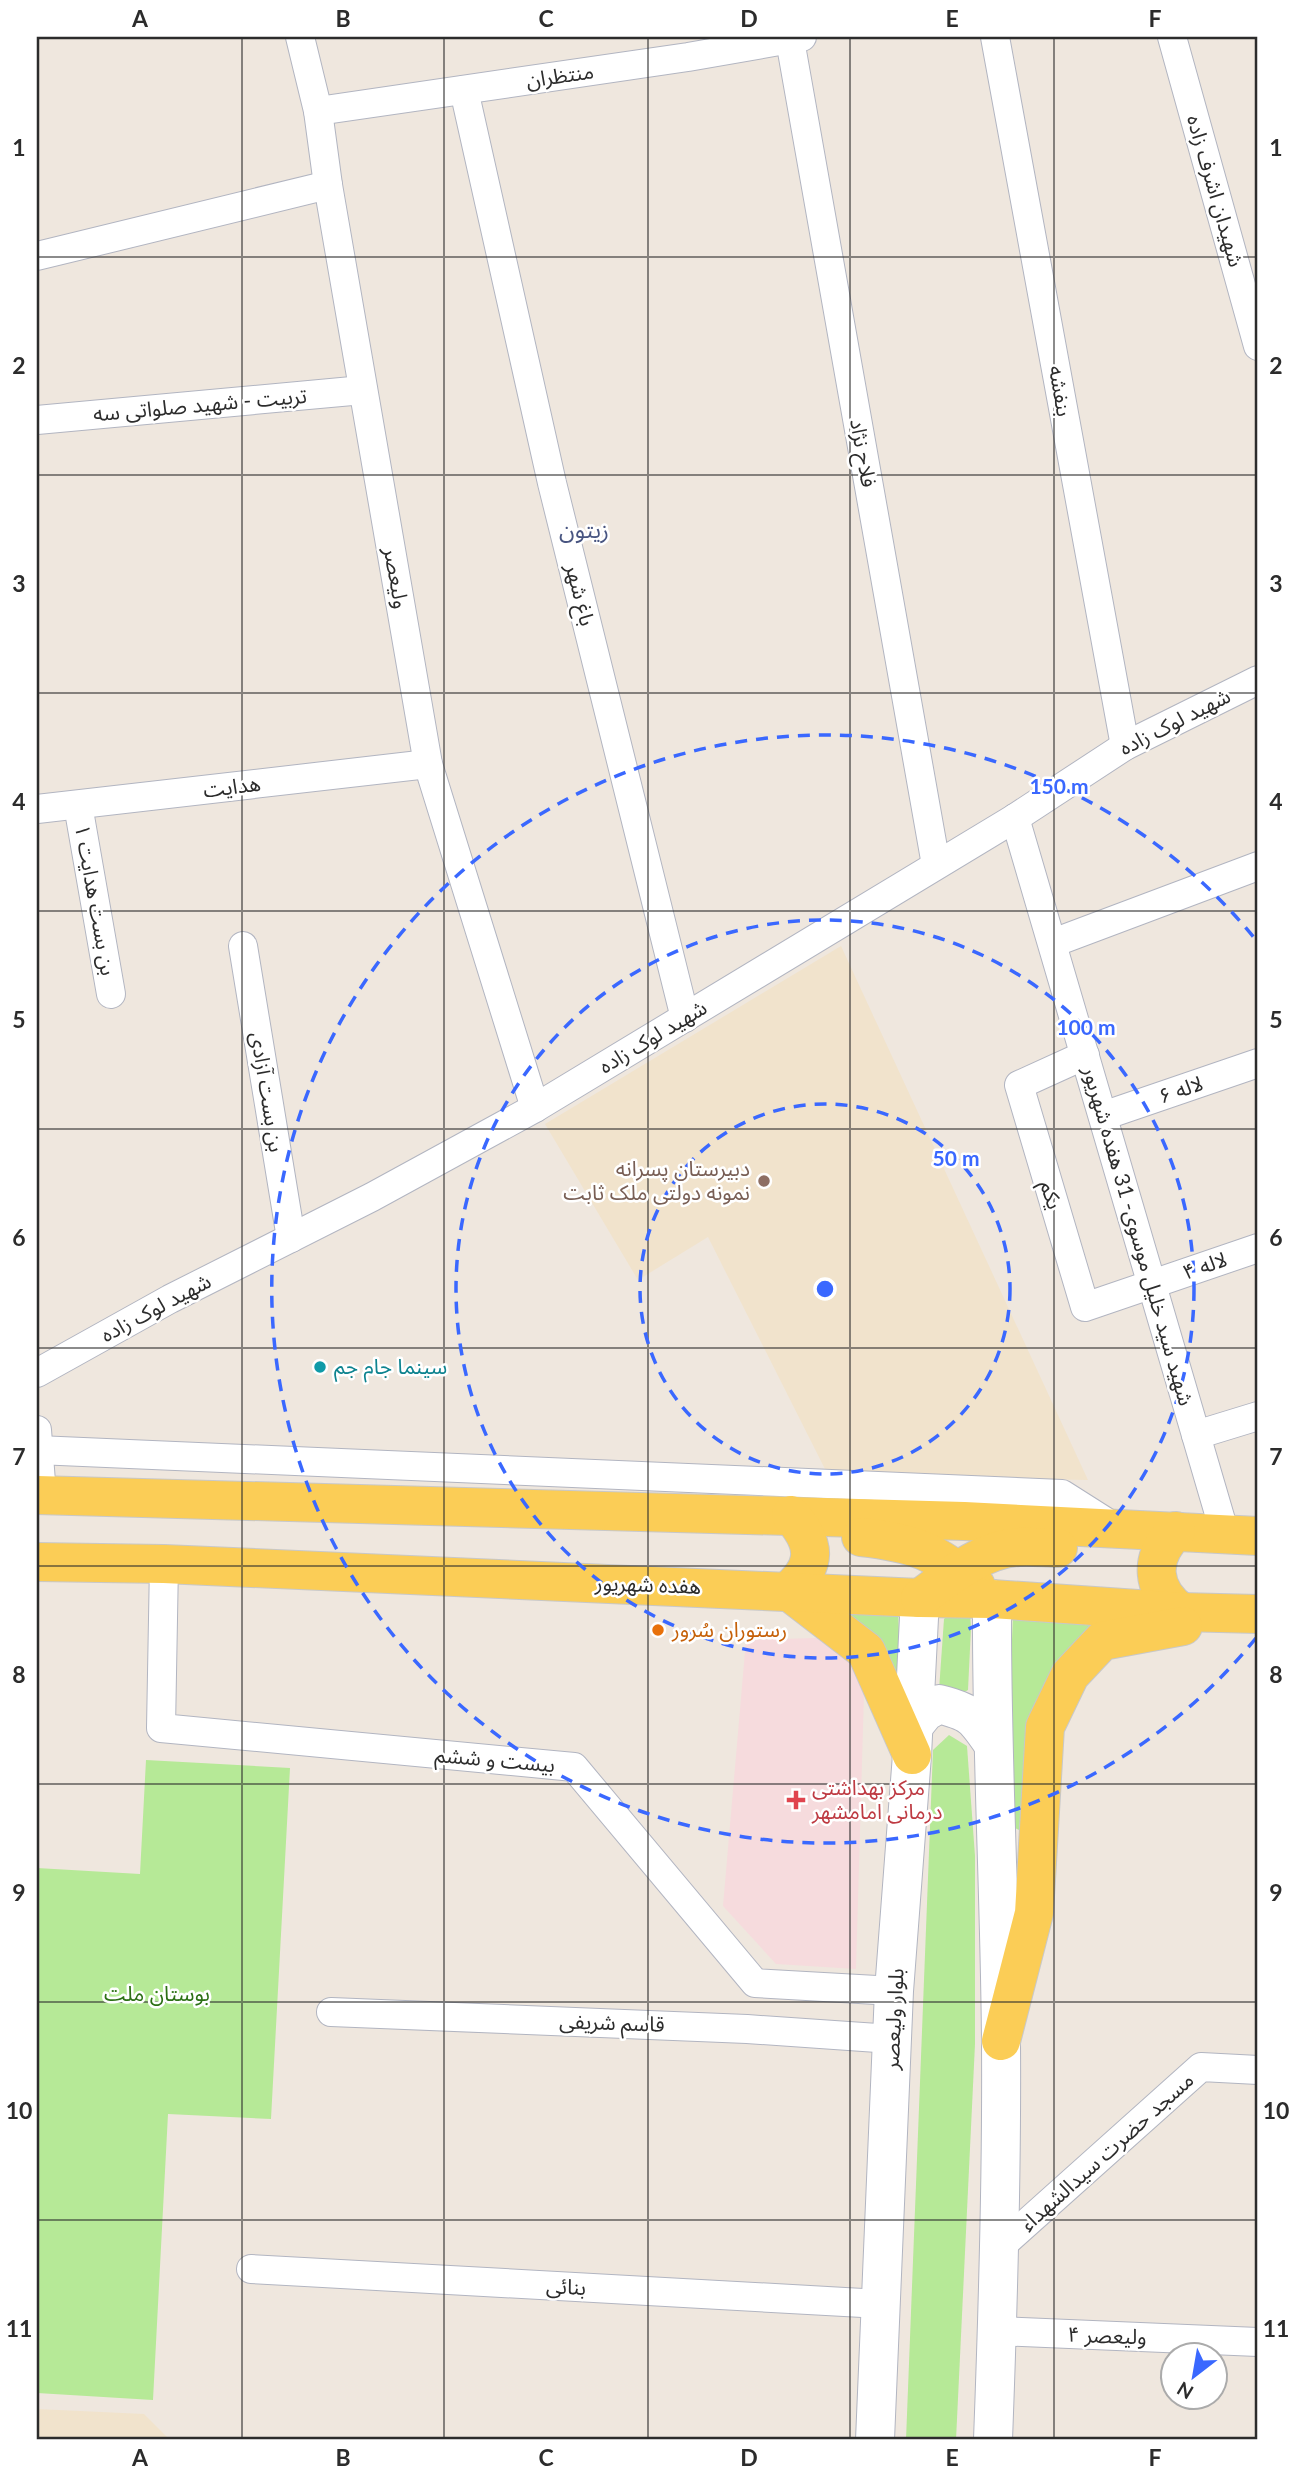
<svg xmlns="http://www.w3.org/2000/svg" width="1295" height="2477" viewBox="0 0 1295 2477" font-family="Lato,'Noto Sans Arabic',sans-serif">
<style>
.education{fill:#f1e3cc}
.medical{fill:#f6dbdd}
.green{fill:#b6e997}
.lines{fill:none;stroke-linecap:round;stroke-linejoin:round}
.street-casing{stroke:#b2b5c1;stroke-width:30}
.secondary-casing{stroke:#b2b5c1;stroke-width:40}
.primary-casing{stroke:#c8c8c8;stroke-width:40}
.street{stroke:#fff;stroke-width:28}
.secondary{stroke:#fff;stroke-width:38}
.primary{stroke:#fbcd56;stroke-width:38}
.grid{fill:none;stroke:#2c2c2c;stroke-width:2;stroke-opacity:0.55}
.ring{fill:none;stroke:#3a68ff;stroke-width:3.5;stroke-dasharray:12 9}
.education-dot{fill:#8d6e63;stroke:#fff;stroke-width:2.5}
.culture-dot{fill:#0f9aa8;stroke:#fff;stroke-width:2.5}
.food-dot{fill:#e8710a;stroke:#fff;stroke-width:2.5}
.health-dot{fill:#e0444e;stroke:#fff;stroke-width:2.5}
.labels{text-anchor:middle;stroke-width:5;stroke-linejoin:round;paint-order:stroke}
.street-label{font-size:21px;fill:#2c2c2c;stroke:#fff}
.education-label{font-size:21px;fill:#785e54;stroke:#fff;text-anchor:end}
.culture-label{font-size:21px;fill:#0d838f;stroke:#fff;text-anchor:start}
.food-label{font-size:21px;fill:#c56008;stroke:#fff;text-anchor:start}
.health-label{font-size:21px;fill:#be3a42;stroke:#fff;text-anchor:start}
.park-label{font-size:21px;fill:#2c7015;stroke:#fff}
.neighbourhood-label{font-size:23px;fill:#485581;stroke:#fff}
.centre{fill:#3a68ff;stroke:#fff;stroke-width:3.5}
.ring-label{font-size:21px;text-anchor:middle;font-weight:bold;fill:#3a68ff;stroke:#fff;stroke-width:5;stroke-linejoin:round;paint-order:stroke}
.neatline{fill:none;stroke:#2c2c2c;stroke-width:2.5}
.grid-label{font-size:23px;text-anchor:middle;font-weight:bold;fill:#2c2c2c}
</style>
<rect width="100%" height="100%" fill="#efe7de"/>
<g class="education">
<path d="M841,946l247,534 -260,-5 -120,-238 -70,43 -93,-156z"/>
<path d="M37,2409l107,5 26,26h-133z"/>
</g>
<path class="medical" d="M816,1638l33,20 15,36 -8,275 -80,-5 -53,-58 23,-266z"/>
<g class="green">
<path d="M813,1604l85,5 4,99z"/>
<path d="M955,1608l15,3 1,17 -3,62 -14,8 -15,-8 5,-71z"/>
<path d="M1013,1614l136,5 -55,7 -34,31 -26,52 -15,121 -10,-5 -4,-7z"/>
<path d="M949,1735l18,11 8,110v188l-19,396h-50l27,-690z"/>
<path d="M146,1760l144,8 -19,351 -103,-5 -15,286 -116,-7v-525l103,6z"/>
</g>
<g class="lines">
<g class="street-casing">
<g id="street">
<path d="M300,37l18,74 10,74 100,579 107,344"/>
<path d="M995,37l130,709"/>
<path d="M1172,37l86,309"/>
<path d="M790,40l146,825"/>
<path d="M464,90l88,393 133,535"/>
<path d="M318,111l370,-54 114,-20"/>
<path d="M37,256l291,-71"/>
<path d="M37,420l326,-30"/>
<path d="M78,805l33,189"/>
<path d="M37,809l391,-45"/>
<path d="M1015,818l210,716"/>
<path d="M1053,943l205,-77"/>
<path d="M243,946l48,292"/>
<path d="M1085,1055l-66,30 66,222 173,-59"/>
<path d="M1103,1116l155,-53"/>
<path d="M37,1373l133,-74 202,-102 163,-89 480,-290 110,-72 133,-66"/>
<path d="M37,1430l5,65"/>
<path d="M1196,1435l62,-19"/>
<path d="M37,1450l1025,44 52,33"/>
<path d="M164,1564l-3,164 413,39 181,216 139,8"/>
<path d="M331,2012l416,17 145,10"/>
<path d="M1001,2246l200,-179 57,3"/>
<path d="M251,2269l630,35"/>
<path d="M997,2331l261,11"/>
</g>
</g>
<g class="secondary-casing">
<g id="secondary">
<path d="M992,1599c-1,148 8,296 9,444 1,133 -3,265 -8,397"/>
<path d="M912,1728l13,-16 14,-8c33,9 35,12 54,40"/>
<path d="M875,2440l19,-449 18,-236 8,-157"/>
</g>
</g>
<g class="primary-casing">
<g id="primary">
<path d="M37,1495l927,26 294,15"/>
<path d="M791,1515c25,29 27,50 -3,76l78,60 46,104"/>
<path d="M1176,1531c-28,27 -25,59 5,81"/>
<path d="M861,1537c54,6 74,14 115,49"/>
<path d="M37,1562l127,2 756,34 72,1 189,13 77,2"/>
<path d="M920,1598c29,-21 62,-49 99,-51 13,-1 26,1 39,1"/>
<path d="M1001,2041l33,-128 11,-186 25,-52 32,-34 81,-15"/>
</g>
</g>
<use href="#street" class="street"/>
<use href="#secondary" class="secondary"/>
<use href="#primary" class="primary"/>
</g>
<path class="grid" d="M242,37v2403M444,37v2403M648,37v2403M850,37v2403M1054,37v2403M37,257h1221M37,475h1221M37,693h1221M37,911h1221M37,1129h1221M37,1348h1221M37,1566h1221M37,1784h1221M37,2002h1221M37,2220h1221"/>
<g class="ring">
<circle cx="825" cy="1289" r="185"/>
<circle cx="825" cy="1289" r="369"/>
<path d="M1256 1638A554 554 0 1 1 1256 940"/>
</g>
<circle class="education-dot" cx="764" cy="1181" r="7"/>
<circle class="culture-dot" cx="320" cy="1367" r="7"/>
<circle class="food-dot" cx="658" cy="1630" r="7"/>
<path class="health-dot" d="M792.5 1789.5h7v7h7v7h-7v7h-7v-7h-7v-7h7z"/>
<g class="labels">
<g class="street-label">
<text transform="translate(560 76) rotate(-8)" y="7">منتظران</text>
<text transform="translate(1215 191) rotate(74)" y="7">شهیدان اشرف زاده</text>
<text transform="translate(1060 391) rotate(80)" y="7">بنفشه</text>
<text transform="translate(200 405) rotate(-5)" y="7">تربیت - شهید صلواتی سه</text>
<text transform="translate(863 453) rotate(80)" y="7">فلاح نژاد</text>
<text transform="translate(396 578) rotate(80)" y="7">ولیعصر</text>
<text transform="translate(580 595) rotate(76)" y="7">باغ شهر</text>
<text transform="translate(1175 722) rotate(-27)" y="7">شهید لوک زاده</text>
<text transform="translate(232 787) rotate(-7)" y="7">هدایت</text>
<text transform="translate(95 900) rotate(80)" y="7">بن بست هدایت ۱</text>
<text transform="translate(653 1037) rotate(-31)" y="7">شهید لوک زاده</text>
<text transform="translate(1181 1090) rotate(-19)" y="7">لاله ۶</text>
<text transform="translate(267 1092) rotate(81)" y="7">بن بست آزادی</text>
<text transform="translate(1051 1195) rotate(73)" y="7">یکم</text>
<text transform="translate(1138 1236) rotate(74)" y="7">شهید سید خلیل موسوی- 31 هفده شهریور</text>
<text transform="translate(1205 1266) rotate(-19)" y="7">لاله ۴</text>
<text transform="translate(156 1308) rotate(-28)" y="7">شهید لوک زاده</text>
<text transform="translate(648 1585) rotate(2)" y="7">هفده شهریور</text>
<text transform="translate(495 1760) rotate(5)" y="7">بیست و ششم</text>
<text transform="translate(894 2019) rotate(-87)" y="7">بلوار ولیعصر</text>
<text transform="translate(612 2023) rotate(2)" y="7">قاسم شریفی</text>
<text transform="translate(1107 2152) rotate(-42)" y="7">مسجد حضرت سیدالشهداء</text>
<text transform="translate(566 2287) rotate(3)" y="7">بنائی</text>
<text transform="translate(1107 2336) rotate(2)" y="7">ولیعصر ۴</text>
</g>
<g class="education-label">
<text x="750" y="1176">دبیرستان پسرانه<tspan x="750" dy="24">نمونه دولتی ملک ثابت</tspan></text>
</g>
<g class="culture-label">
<text x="334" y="1374">سینما جام جم</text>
</g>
<g class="food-label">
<text x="672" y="1637">رستوران سُرور</text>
</g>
<g class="health-label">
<text x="812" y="1795">مرکز بهداشتی<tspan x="812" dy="24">درمانی امامشهر</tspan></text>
</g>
<g class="park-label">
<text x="157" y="2001">بوستان ملت</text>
</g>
<g class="neighbourhood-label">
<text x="584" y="538">زیتون</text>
</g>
</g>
<circle cx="825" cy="1289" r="10" class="centre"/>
<g class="ring-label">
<text x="1059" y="794">150 m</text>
<text x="1086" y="1035">100 m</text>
<text x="956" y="1166">50 m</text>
</g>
<rect width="1295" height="2477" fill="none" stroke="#ffffff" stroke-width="77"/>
<g transform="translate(1194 2376) rotate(211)"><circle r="33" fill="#ffffff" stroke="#ababab" stroke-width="2"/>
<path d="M0-5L12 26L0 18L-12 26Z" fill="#3a68ff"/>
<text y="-10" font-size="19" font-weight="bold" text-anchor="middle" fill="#2c2c2c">N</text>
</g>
<rect x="38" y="38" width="1218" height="2400" class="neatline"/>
<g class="grid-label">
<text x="140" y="27">A</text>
<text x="343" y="27">B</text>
<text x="546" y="27">C</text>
<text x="749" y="27">D</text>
<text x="952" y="27">E</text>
<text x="1155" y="27">F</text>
<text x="19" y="156">1</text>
<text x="1276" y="156">1</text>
<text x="19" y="374">2</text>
<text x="1276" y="374">2</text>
<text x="19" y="592">3</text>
<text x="1276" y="592">3</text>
<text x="19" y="810">4</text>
<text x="1276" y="810">4</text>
<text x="19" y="1028">5</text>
<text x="1276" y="1028">5</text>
<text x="19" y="1246">6</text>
<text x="1276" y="1246">6</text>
<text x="19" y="1465">7</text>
<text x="1276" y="1465">7</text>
<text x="19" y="1683">8</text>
<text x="1276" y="1683">8</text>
<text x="19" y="1901">9</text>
<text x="1276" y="1901">9</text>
<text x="19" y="2119">10</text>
<text x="1276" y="2119">10</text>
<text x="19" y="2337">11</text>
<text x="1276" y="2337">11</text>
<text x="140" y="2466">A</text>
<text x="343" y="2466">B</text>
<text x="546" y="2466">C</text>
<text x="749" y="2466">D</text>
<text x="952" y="2466">E</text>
<text x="1155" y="2466">F</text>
</g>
</svg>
